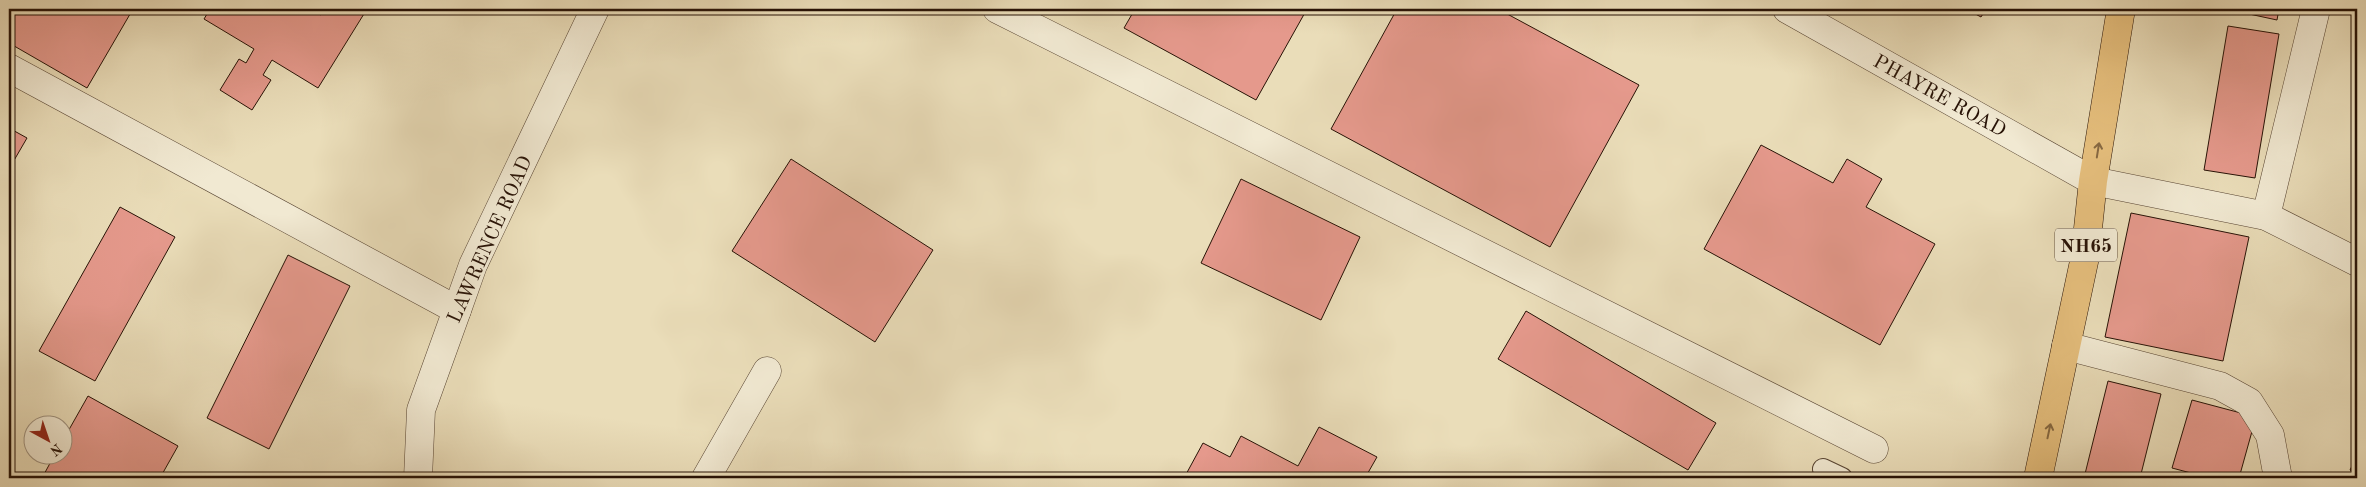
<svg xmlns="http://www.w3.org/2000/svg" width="2366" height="487" viewBox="0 0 2366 487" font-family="'Old Standard TT',serif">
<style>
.building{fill:#e5998c;stroke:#271206}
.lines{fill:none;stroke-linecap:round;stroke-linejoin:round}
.service-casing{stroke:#584533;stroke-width:22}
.minor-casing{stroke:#584533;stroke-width:29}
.trunk-casing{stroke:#271206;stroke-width:29}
.service{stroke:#f1e9d2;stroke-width:20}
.minor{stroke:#f1e9d2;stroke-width:28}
.trunk{stroke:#e5be7c;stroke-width:28}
.oneway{stroke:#866841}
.labels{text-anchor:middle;stroke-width:5;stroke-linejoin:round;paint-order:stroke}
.shield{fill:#f1e9d2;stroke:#645243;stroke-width:1}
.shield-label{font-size:19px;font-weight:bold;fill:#271206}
.street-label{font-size:20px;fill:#271206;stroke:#f1e9d2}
</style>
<rect width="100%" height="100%" fill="#eaddb9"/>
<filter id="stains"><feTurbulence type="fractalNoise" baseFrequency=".004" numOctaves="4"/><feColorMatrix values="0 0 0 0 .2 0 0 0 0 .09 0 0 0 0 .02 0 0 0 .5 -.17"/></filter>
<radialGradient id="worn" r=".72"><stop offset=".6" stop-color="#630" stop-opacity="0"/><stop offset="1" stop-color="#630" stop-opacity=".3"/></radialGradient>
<g class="building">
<path d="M14,9h119l-46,79 -78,-45v-25z"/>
<path d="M210,9h65l8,5 3,-5h26l9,6 4,-6h42l-49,79 -46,-28 -9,15 8,5 -19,30 -32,-20 19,-31 7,4 8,-14 -50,-30z"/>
<path d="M1135,9h172l-51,91 -132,-72z"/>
<path d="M1397,9h101l141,76 -89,162 -219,-118z"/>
<path d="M1966,9h20l-5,8z"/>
<path d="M2226,9h53l-2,11z"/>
<path d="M2228,26l51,8 -24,144 -51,-8z"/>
<path d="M9,128l18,10 -18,31z"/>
<path d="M1761,145l72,38 14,-24 35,20 -16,28 69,37 -55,101 -176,-96z"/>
<path d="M791,159l142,91 -58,92 -143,-91z"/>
<path d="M1241,179l119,58 -39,83 -120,-57z"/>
<path d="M120,207l55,30 -80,144 -56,-30z"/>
<path d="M2131,213l118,24 -26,124 -118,-24z"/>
<path d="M288,255l62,31 -81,163 -62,-31z"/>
<path d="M1526,311l190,112 -28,47 -190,-111z"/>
<path d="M2108,381l53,13 -21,84h-56z"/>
<path d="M88,396l90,50 -18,32h-118l13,-24h7v-12z"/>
<path d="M2192,400l64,17 -17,61h-29l-38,-10z"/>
<path d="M1319,427l58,30 -12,21h-181l19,-35 27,14 11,-21 57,30z"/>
<path d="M2357,456v18l-7,-4z"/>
</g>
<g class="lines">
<g class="service-casing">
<path id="service" d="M1823,469l19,9"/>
</g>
<g class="minor-casing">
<g id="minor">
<path d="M997,9l877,440"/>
<path d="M1787,9l306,172 173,35 91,46"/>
<path d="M9,68l448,242"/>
<path d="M2266,216l50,-207"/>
<path d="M2066,346l154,40 29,16 21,33 8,43"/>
<path d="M418,478l3,-68 36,-100 16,-45 122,-256"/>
<path d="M706,478l61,-107"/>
</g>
</g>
<g class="trunk-casing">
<path id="trunk" d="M2038,478l47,-221 8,-76 28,-172"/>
</g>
<use href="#service" class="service"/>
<use href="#minor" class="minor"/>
<use href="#trunk" class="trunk"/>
</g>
<defs><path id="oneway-shaft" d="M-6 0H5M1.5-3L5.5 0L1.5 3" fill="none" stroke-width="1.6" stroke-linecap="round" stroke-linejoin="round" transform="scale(1.25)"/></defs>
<g class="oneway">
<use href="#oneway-shaft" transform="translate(2098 150) rotate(-81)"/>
<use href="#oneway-shaft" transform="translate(2049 431) rotate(-78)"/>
</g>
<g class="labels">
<rect class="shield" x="2055" y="228.5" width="62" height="33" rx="4"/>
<g class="shield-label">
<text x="2086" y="252">NH65</text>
</g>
<g class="street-label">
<text transform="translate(1940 95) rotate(29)" y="7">PHAYRE ROAD</text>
<text transform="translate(489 239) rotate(-66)" y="7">LAWRENCE ROAD</text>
</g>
</g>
<rect width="2366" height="487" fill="none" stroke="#eaddb9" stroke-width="30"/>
<rect x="10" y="10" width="2346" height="467" fill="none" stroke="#271206" stroke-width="2.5"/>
<rect x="15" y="15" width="2336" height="457" fill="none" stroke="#271206"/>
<g transform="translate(48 440) rotate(140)"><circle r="24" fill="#f1e9d2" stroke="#a09380"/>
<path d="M0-4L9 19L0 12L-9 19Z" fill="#8f2418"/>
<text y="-8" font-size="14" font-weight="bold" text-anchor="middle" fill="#271206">N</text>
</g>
<rect width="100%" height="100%" filter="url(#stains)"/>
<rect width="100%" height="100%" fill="url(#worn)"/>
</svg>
